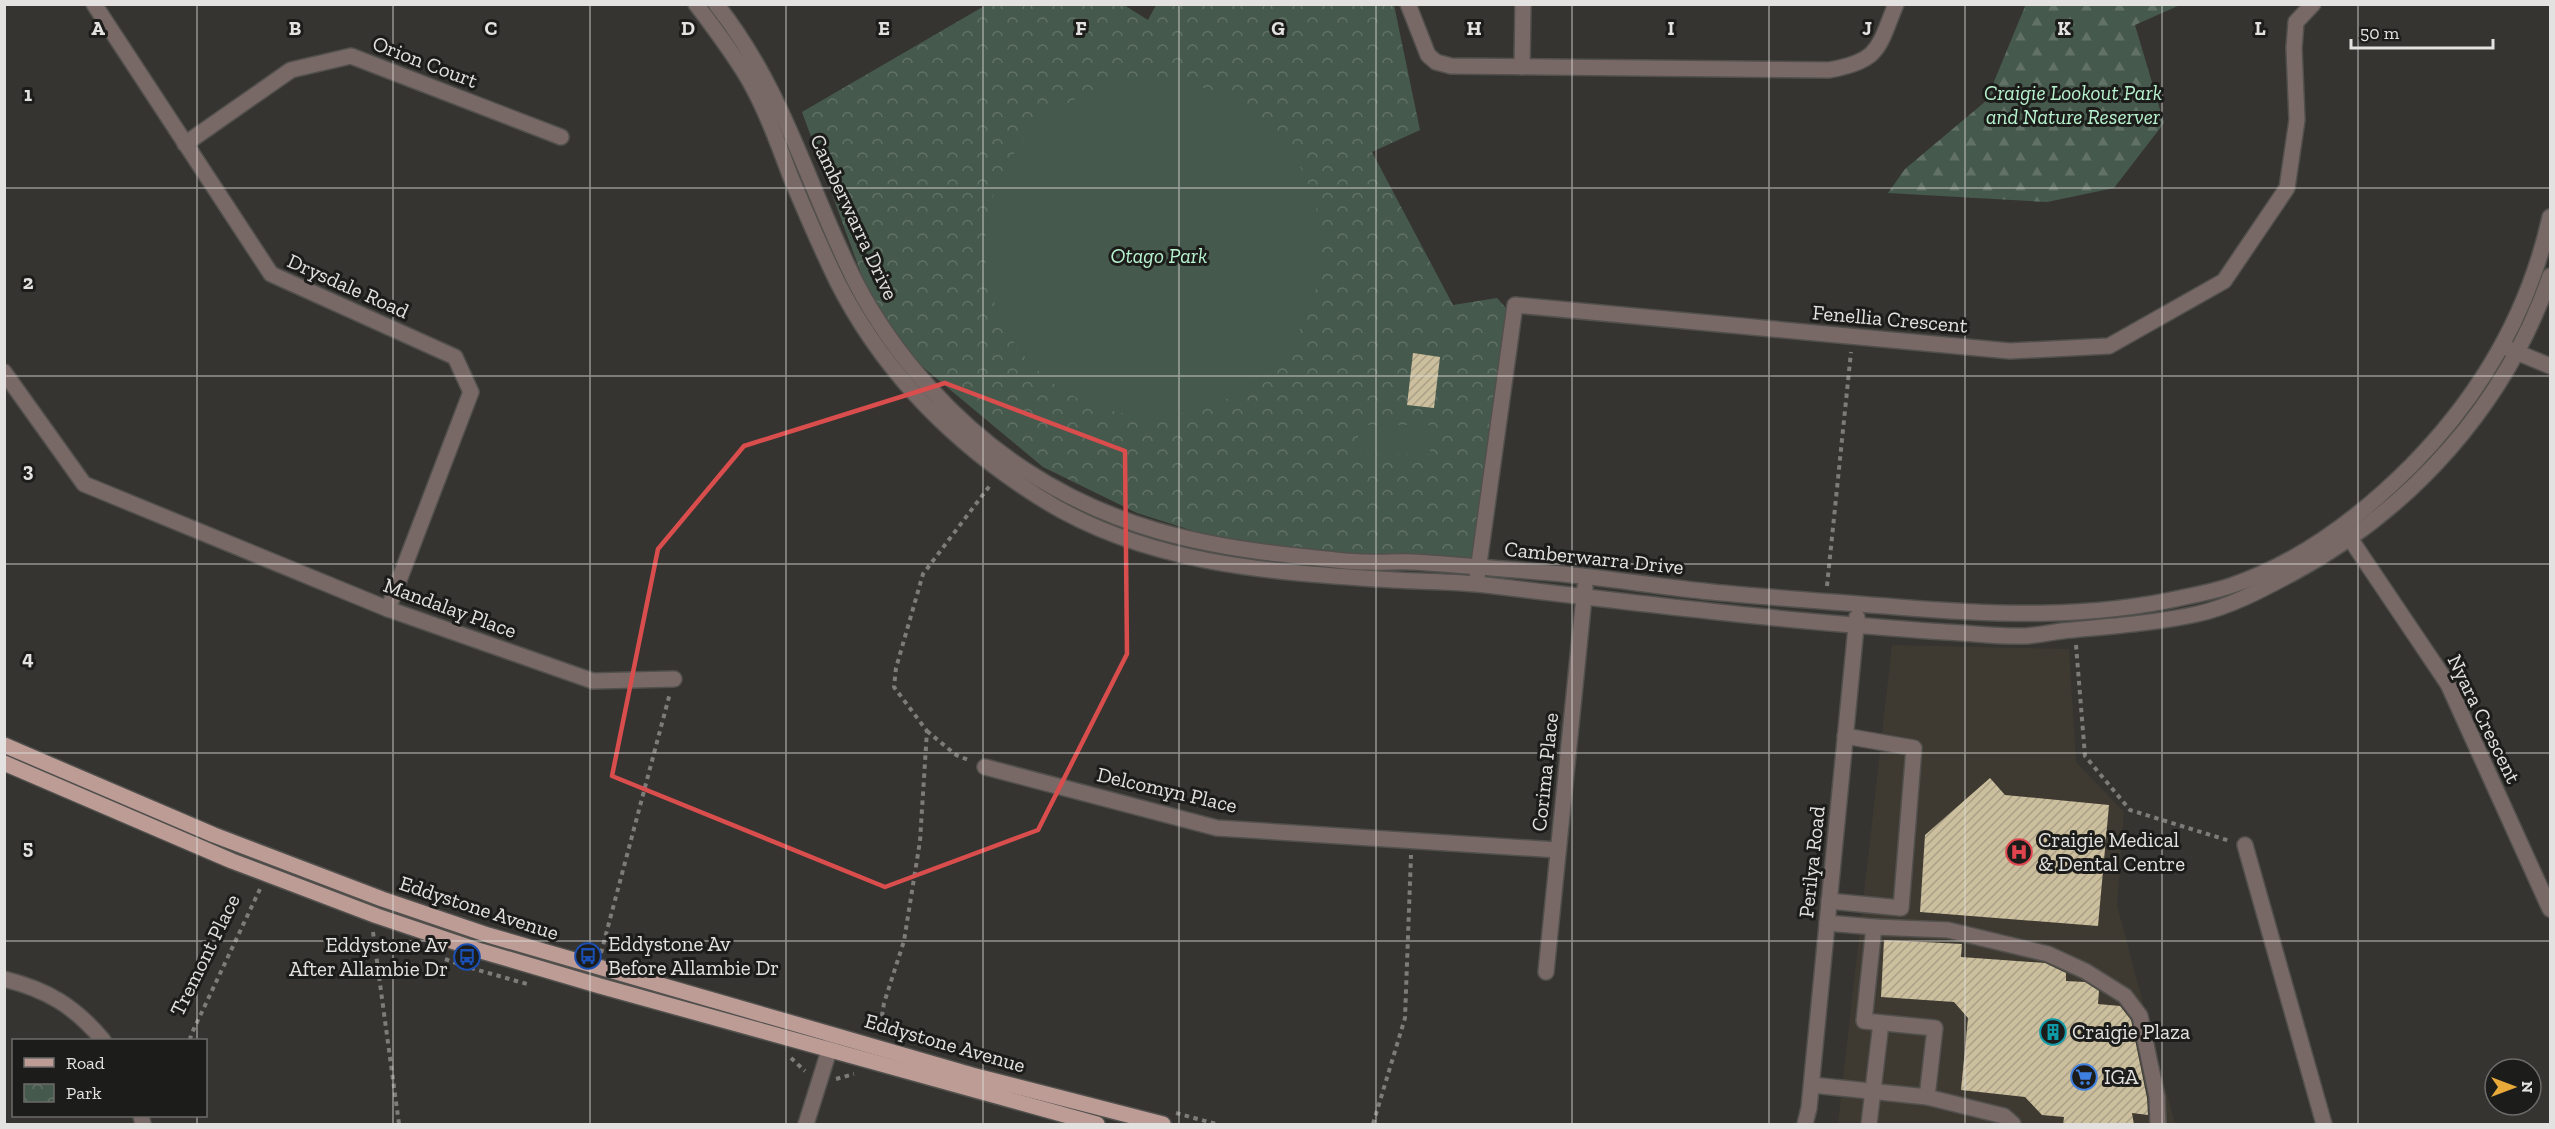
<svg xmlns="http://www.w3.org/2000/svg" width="2555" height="1129" viewBox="0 0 2555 1129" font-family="'Zilla Slab',serif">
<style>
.built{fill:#3e3a31}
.forest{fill:url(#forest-firs)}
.park{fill:url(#park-crowns)}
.pitch{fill:#46594d}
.building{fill:url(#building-hatch)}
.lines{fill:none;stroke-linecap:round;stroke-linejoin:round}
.minor-casing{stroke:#51504d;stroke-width:18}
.major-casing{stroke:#51504d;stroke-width:18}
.path{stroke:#7d7c79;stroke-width:4;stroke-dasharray:4.5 4.5;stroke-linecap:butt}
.minor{stroke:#796966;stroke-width:15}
.major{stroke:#bd9c96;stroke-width:15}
.marked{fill:none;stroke:#d94d4d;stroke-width:4.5;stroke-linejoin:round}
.grid{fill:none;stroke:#e3e2e0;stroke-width:1.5;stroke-opacity:0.55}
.labels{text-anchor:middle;stroke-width:6;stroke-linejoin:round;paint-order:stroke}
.street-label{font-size:21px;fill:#e3e2e0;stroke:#1c1c1a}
.park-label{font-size:21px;font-style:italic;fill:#b8f3cf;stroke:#1c1c1a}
.poi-label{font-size:21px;fill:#e3e2e0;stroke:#1c1c1a;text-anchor:start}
.grid-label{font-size:20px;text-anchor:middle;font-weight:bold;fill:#e3e2e0;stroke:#1c1c1a;stroke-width:6;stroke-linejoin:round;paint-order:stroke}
</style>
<defs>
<pattern id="forest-firs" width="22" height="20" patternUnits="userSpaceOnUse" patternTransform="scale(1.5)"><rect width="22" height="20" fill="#46594d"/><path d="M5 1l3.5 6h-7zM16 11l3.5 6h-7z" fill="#617166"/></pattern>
<pattern id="park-crowns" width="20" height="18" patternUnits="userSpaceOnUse" patternTransform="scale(1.5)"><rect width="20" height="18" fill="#46594d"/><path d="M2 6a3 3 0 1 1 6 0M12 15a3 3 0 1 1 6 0" fill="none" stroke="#617166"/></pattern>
<pattern id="building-hatch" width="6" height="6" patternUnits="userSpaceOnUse" patternTransform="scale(1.5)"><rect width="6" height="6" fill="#ccbf9e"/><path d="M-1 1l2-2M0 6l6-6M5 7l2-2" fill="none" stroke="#aaa087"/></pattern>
</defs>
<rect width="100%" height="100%" fill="#353431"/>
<path class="built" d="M1892,645l177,4 7,113 48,50 -7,93 58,219h-337z"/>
<path class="forest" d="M2026,4l154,1 -45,20 29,98 -50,65 -67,14 -159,-9 17,-24 81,-68z"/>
<path class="park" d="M986,5h138l24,15 8,-15h238l26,125 -48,22 81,153 44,-7 9,10 -35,257 -104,-3 -145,-22 -85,-27 -94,-46 -131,-109 -46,-71 -64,-175z"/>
<g class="pitch">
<circle cx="1153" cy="248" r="168"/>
<path d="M1359,425h70l1,29h-73z"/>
</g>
<g class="building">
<path d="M1413,353l27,4 -6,51 -27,-3z"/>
<path d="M1990,778l15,17 104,10 -11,121 -178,-14 5,-77z"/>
<path d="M1884,940l78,4 -1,13 84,6 21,10v8l19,1 14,9 -1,13 22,2 11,14 16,78 1,17 -16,-2 2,12h-71l1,-8 -22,-2 -17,-18 -64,-7 7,-72 -14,-16 -73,-5z"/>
</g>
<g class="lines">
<g class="minor-casing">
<g id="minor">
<path d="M94,4l177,270 184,83 16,35 -83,217"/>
<path d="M696,4c19,25 38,50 53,76 17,30 29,63 41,95 15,36 30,71 47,106 46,91 117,162 202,216 106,68 233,75 355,83 31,2 62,1 92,5 107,13 214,26 321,36 46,4 92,8 138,11 27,1 54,5 81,4 15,-1 30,-5 46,-6 41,-4 84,-7 125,-16 33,-7 66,-25 96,-41 119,-64 213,-169 257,-297"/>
<path d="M716,4c69,87 92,184 140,279 38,73 100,142 169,187 85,56 173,76 273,86 23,2 46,6 69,6 15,1 31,-1 46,0 50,3 100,8 150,12 50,5 100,13 149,18 62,6 124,10 185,15 97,8 192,12 288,-10 15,-3 30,-6 45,-11 69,-23 130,-69 181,-120 69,-70 118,-154 139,-249"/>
<path d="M1408,4l20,51 8,7 15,4 378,4c51,-9 49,-22 67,-66"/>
<path d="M1522,67l1,-63"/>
<path d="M185,144l106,-74 60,-14 210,81"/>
<path d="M2509,349l41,17"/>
<path d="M4,372l80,112 304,125 205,72 81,-2"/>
<path d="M2345,531l103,153 102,225"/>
<path d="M1477,578l38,-273 495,46 99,-5 115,-65 63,-93 10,-68 -3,-72 2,-26 17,-18"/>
<path d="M985,767l232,61 341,22"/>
<path d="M2245,845l79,279"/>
<path d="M1829,901l72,7 13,-160 -69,-12"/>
<path d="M1827,923l47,4 -10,94 71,7 -8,69"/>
<path d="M1874,927l74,3 100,24 37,17 40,25 15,20 17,81 1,27"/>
<path d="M1546,972l39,-385"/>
<path d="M4,979c44,11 70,27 99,61"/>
<path d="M1812,1085l115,12 77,19 9,8"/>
<path d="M141,1116l2,8"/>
<path d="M806,1124l27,-86"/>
<path d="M1805,1124l4,-16 48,-491"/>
<path d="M1869,1124l12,-101"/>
</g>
</g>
<g class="major-casing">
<g id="major">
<path d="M4,745l210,90 168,64 106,36 484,140 191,49"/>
<path d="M4,763l228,98 145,55 104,35 119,35 497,138"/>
</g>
</g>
<g class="path">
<path d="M1827,586l24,-234"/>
<path d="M2076,645l9,111 45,54 100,31"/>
<path d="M927,731l29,24 15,6"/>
<path d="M373,932l26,192"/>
<path d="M601,953l69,-260"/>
<path d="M445,959l19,7 63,18"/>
<path d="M879,1034l5,-31 20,-62 16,-100 7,-110 -33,-44 2,-19 27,-94 68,-90"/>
<path d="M190,1040l1,-5 69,-146"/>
<path d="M791,1058l14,13"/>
<path d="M836,1079l18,-5"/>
<path d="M1176,1113l40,11"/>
<path d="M1373,1124l32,-106 6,-163"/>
</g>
<use href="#minor" class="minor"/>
<use href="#major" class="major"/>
</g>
<path class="marked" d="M945,383l180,68 2,203 -89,176 -153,57 -273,-111 46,-227 86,-103z"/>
<path class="grid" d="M197,4v1036M393,4v1120M590,4v1120M786,4v1120M983,4v1120M1179,4v1120M1376,4v1120M1572,4v1120M1769,4v1120M1965,4v1120M2162,4v1120M2358,4v1120M4,188h2546M4,376h2546M4,564h2546M4,753h2546M4,941h2546M197,1116v8"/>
<defs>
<g id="hospital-ring" transform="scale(1.35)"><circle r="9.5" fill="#1c1c1a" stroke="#e0444e" stroke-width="1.5"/><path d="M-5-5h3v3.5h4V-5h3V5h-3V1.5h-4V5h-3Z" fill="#e0444e"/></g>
<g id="bus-ring" transform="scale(1.35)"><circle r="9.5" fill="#1c1c1a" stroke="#1a4fb4" stroke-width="1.5"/><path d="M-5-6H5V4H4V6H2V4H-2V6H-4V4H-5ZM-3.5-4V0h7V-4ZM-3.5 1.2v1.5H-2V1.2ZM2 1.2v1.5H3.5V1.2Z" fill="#1a4fb4"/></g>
<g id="building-ring" transform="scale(1.35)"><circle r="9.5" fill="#1c1c1a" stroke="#0f9aa8" stroke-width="1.5"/><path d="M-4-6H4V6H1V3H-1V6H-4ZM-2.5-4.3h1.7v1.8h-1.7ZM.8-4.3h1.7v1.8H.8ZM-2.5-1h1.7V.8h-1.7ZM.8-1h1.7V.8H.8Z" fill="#0f9aa8"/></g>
<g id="supermarket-ring" transform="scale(1.35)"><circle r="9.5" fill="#1c1c1a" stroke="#3f7fe0" stroke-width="1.5"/><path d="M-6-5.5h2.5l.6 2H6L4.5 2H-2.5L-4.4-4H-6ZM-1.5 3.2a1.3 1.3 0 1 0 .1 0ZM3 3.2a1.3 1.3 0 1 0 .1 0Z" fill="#3f7fe0"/></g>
</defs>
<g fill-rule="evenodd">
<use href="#hospital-ring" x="2019" y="852"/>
<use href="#bus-ring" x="588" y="956"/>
<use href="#bus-ring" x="467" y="957"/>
<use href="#building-ring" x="2053" y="1032"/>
<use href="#supermarket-ring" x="2084" y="1077"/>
</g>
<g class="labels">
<g class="street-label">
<text transform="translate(425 62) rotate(21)" y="7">Orion Court</text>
<text transform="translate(854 217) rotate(65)" y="7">Camberwarra Drive</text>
<text transform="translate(348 286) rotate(24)" y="7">Drysdale Road</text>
<text transform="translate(1890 319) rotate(5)" y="7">Fenellia Crescent</text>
<text transform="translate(1594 558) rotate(6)" y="7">Camberwarra Drive</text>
<text transform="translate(450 608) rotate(20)" y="7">Mandalay Place</text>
<text transform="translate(2484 719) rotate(64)" y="7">Nyara Crescent</text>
<text transform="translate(1545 772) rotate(-84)" y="7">Corima Place</text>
<text transform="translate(1167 790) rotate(13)" y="7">Delcomyn Place</text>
<text transform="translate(1812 862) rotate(-84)" y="7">Perilya Road</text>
<text transform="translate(479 908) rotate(18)" y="7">Eddystone Avenue</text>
<text transform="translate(205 955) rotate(-64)" y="7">Tremont Place</text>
<text transform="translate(945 1043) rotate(16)" y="7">Eddystone Avenue</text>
</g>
<g class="park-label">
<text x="2073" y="100">Craigie Lookout Park<tspan x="2073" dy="24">and Nature Reserver</tspan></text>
<text x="1159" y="263">Otago Park</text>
</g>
<g class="poi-label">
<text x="2038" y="847">Craigie Medical<tspan x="2038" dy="24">&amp; Dental Centre</tspan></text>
<text x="608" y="951">Eddystone Av<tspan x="608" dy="24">Before Allambie Dr</tspan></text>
<text x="448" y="952" text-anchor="end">Eddystone Av<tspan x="448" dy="24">After Allambie Dr</tspan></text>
<text x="2072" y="1039">Craigie Plaza</text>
<text x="2104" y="1084">IGA</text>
</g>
</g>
<g class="grid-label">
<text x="98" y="35">A</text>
<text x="295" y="35">B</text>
<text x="491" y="35">C</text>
<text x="688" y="35">D</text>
<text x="884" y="35">E</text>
<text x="1081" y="35">F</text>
<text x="1278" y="35">G</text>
<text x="1474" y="35">H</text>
<text x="1671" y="35">I</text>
<text x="1867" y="35">J</text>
<text x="2064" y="35">K</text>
<text x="2260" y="35">L</text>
<text x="28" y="101">1</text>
<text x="28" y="289">2</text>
<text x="28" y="477">3</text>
<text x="28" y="665">4</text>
<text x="28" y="854">5</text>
</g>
<rect width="2555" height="1129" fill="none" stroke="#e3e2e0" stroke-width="12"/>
<rect x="12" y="1039" width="195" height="78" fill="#1c1c1a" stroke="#6c6b69" stroke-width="1.5"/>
<rect x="24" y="1058" width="30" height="9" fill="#bd9c96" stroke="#6c6b69" stroke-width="1.5"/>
<text x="66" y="1069" font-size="18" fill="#e3e2e0">Road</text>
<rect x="24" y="1084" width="30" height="18" fill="url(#park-crowns)" stroke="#6c6b69" stroke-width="1.5"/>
<text x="66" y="1099" font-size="18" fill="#e3e2e0">Park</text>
<g transform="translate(2513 1087) rotate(90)"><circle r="28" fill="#1c1c1a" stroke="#6c6b69" stroke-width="1.5"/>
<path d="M0-4.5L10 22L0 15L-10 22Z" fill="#eaaa39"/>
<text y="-9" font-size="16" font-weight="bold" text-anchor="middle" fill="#e3e2e0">N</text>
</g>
<path d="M2351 39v9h142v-9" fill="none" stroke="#e3e2e0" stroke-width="3"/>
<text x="2360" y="39" font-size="18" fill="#e3e2e0" stroke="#1c1c1a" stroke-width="4.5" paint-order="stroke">50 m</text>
</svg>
